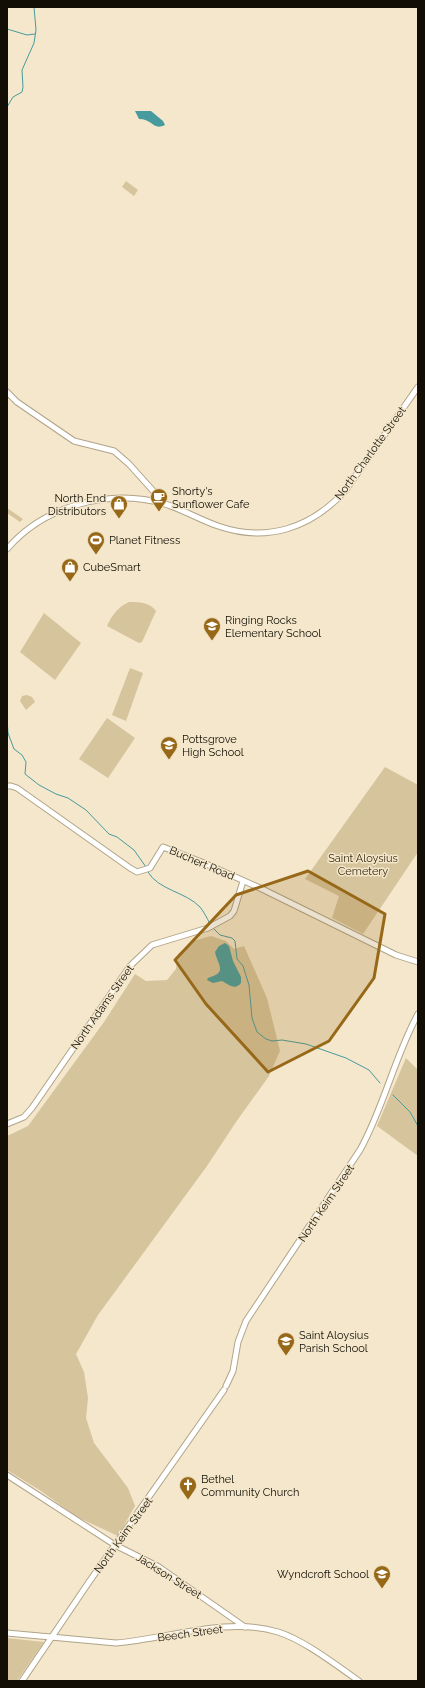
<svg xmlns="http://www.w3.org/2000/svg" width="425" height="1688" viewBox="0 0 425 1688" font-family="Raleway,sans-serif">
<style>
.green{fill:#d6c49d}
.water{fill:#479b9e}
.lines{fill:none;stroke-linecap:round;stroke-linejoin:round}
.stream{stroke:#479b9e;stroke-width:1}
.secondary-casing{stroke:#b0a489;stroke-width:7}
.secondary{stroke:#fff;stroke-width:5}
.marked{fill:#976818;fill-opacity:0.2;stroke:#976818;stroke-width:3;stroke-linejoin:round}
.labels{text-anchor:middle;stroke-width:3;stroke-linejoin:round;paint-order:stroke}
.street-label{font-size:11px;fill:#120e05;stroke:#f4e7cb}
.poi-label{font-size:11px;fill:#120e05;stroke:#f4e7cb;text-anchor:start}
.park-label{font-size:11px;fill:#372c11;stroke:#f4e7cb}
</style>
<rect width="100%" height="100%" fill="#f4e7cb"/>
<g class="green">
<path d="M126,181l12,9 -4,6 -12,-9z"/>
<path d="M7,508l16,11 -3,3 -13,-9z"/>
<path d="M129,602c11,0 20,0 27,9l-14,31 -3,1 -32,-17c5,-11 11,-19 22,-24z"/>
<path d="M44,613l37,30 -26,37 -35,-28z"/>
<path d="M130,668l13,5 -17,48 -14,-6z"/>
<path d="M27,695l5,2 3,5 -9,8 -6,-9 2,-5z"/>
<path d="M107,718l28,20 -27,40 -29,-19z"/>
<path d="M385,767l33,18v67l-55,82 -31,-16 7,-22 -34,-17z"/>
<path d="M211,936l15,5 8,8 10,-3 23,52 13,53 -11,25 -33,46 -29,44 -109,149 -22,39 8,18 4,26 -2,20 8,25 34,45 7,18 -17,30 -41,-19 -36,-26 -34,-21v-334l21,-10 76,-104 31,-48 11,7 21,-1 9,-11 2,-15 15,-13z"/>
<path d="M406,1058l12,12v86l-41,-30z"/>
<path d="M7,1638l37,4 -27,39h-10z"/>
</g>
<g class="water">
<path d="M135,111h16l12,10 2,4c-12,6 -12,-6 -26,-6z"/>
<path d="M225,943l4,3 4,15 8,16v6c-6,8 -13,1 -19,-2l-9,2 -6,-3 1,-2c20,-6 10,-12 7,-26l4,-6z"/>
</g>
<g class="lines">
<g class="stream">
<path d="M7,29l20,6 8,-1"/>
<path d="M7,107l6,-10 9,-5 1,-5 -1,-17 12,-27 2,-13 -2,-23"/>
<path d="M7,719l1,14 6,16 8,6 4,7 -1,12 14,11 17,9 12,4 18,12 23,24 8,3 17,13 12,17"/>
<path d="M148,872c10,18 38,20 52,35 4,5 7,11 10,17"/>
<path d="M213,928l7,7 12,3 3,3 2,18 6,7 6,19 3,33 5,14 9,7 6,2 10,-1 24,4 40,14 23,12 11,13"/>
<path d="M393,1095l17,17 8,14"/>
</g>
<g class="secondary-casing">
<g id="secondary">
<path d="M7,392l10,10 57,39 40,10 15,13 35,39"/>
<path d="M7,549c38,-44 103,-61 158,-45 19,6 35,16 53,22 49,17 93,2 127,-35l73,-104"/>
<path d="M7,786h4l6,2 113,80 7,4 13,-4 13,-21 41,16 56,25 136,67 22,7"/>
<path d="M7,1124l17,-7 8,-9 98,-142 22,-21 56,-17 22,-12 4,-5 9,-30"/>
<path d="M226,1386l7,-15 5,-29 8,-21 114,-171c24,-43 34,-92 58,-136"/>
<path d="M7,1475l108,70 44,22 86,60"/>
<path d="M7,1633l109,10c51,-4 112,-27 162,-11 26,8 58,33 81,49"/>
<path d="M22,1681l67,-99 135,-192"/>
</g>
</g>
<use href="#secondary" class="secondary"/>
</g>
<path class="marked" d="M308,871l77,43 -11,64 -45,63 -61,31 -62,-68 -31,-44 61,-65z"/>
<defs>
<g id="cafe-pin" transform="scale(0.9)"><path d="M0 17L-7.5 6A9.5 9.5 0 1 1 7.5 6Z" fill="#976818" stroke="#f4e7cb"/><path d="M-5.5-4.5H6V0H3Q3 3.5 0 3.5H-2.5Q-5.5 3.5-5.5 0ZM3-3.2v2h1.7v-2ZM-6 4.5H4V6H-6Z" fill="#fff"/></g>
<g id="shop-pin" transform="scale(0.9)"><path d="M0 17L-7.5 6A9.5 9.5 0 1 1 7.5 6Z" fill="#976818" stroke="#f4e7cb"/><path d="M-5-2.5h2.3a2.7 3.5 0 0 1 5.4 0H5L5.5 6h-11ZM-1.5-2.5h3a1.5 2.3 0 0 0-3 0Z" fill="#fff"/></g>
<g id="stadium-pin" transform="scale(0.9)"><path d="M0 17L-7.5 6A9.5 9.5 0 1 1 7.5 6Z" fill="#976818" stroke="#f4e7cb"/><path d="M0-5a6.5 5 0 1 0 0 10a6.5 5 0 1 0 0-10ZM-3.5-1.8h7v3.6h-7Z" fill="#fff"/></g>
<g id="school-pin" transform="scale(0.9)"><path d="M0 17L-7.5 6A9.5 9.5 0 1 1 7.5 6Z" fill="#976818" stroke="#f4e7cb"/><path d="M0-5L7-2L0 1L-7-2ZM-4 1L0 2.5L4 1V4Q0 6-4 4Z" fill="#fff"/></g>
<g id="church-pin" transform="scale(0.9)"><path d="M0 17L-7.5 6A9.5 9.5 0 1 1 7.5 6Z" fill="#976818" stroke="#f4e7cb"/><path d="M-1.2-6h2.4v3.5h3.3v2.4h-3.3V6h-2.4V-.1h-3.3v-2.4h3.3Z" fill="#fff"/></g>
</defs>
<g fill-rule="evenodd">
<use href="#cafe-pin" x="159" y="497"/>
<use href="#shop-pin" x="119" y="504"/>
<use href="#stadium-pin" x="96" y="540"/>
<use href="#shop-pin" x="70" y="567"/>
<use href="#school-pin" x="212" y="626"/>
<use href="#school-pin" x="169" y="745"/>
<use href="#school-pin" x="286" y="1341"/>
<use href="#church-pin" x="188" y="1485"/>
<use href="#school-pin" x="382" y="1574"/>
</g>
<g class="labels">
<g class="street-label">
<text transform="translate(370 453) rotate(-54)" y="4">North Charlotte Street</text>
<text transform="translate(202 863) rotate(23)" y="4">Buchert Road</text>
<text transform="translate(102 1007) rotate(-55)" y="4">North Adams Street</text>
<text transform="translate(326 1203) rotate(-56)" y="4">North Keim Street</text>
<text transform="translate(123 1535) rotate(-54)" y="4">North Keim Street</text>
<text transform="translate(169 1576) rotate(32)" y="4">Jackson Street</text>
<text transform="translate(190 1633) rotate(-8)" y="4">Beech Street</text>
</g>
<g class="poi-label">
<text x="172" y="495">Shorty's<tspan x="172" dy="13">Sunflower Cafe</tspan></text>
<text x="106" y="502" text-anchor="end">North End<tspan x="106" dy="13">Distributors</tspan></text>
<text x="109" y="544">Planet Fitness</text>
<text x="83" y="571">CubeSmart</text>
<text x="225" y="624">Ringing Rocks<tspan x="225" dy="13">Elementary School</tspan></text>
<text x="182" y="743">Pottsgrove<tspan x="182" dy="13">High School</tspan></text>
<text x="299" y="1339">Saint Aloysius<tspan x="299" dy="13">Parish School</tspan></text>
<text x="201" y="1483">Bethel<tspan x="201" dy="13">Community Church</tspan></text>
<text x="369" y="1578" text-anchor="end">Wyndcroft School</text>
</g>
<g class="park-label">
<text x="363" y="862">Saint Aloysius<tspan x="363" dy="13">Cemetery</tspan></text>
</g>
</g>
<rect width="425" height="1688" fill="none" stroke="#120e05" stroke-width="16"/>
</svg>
